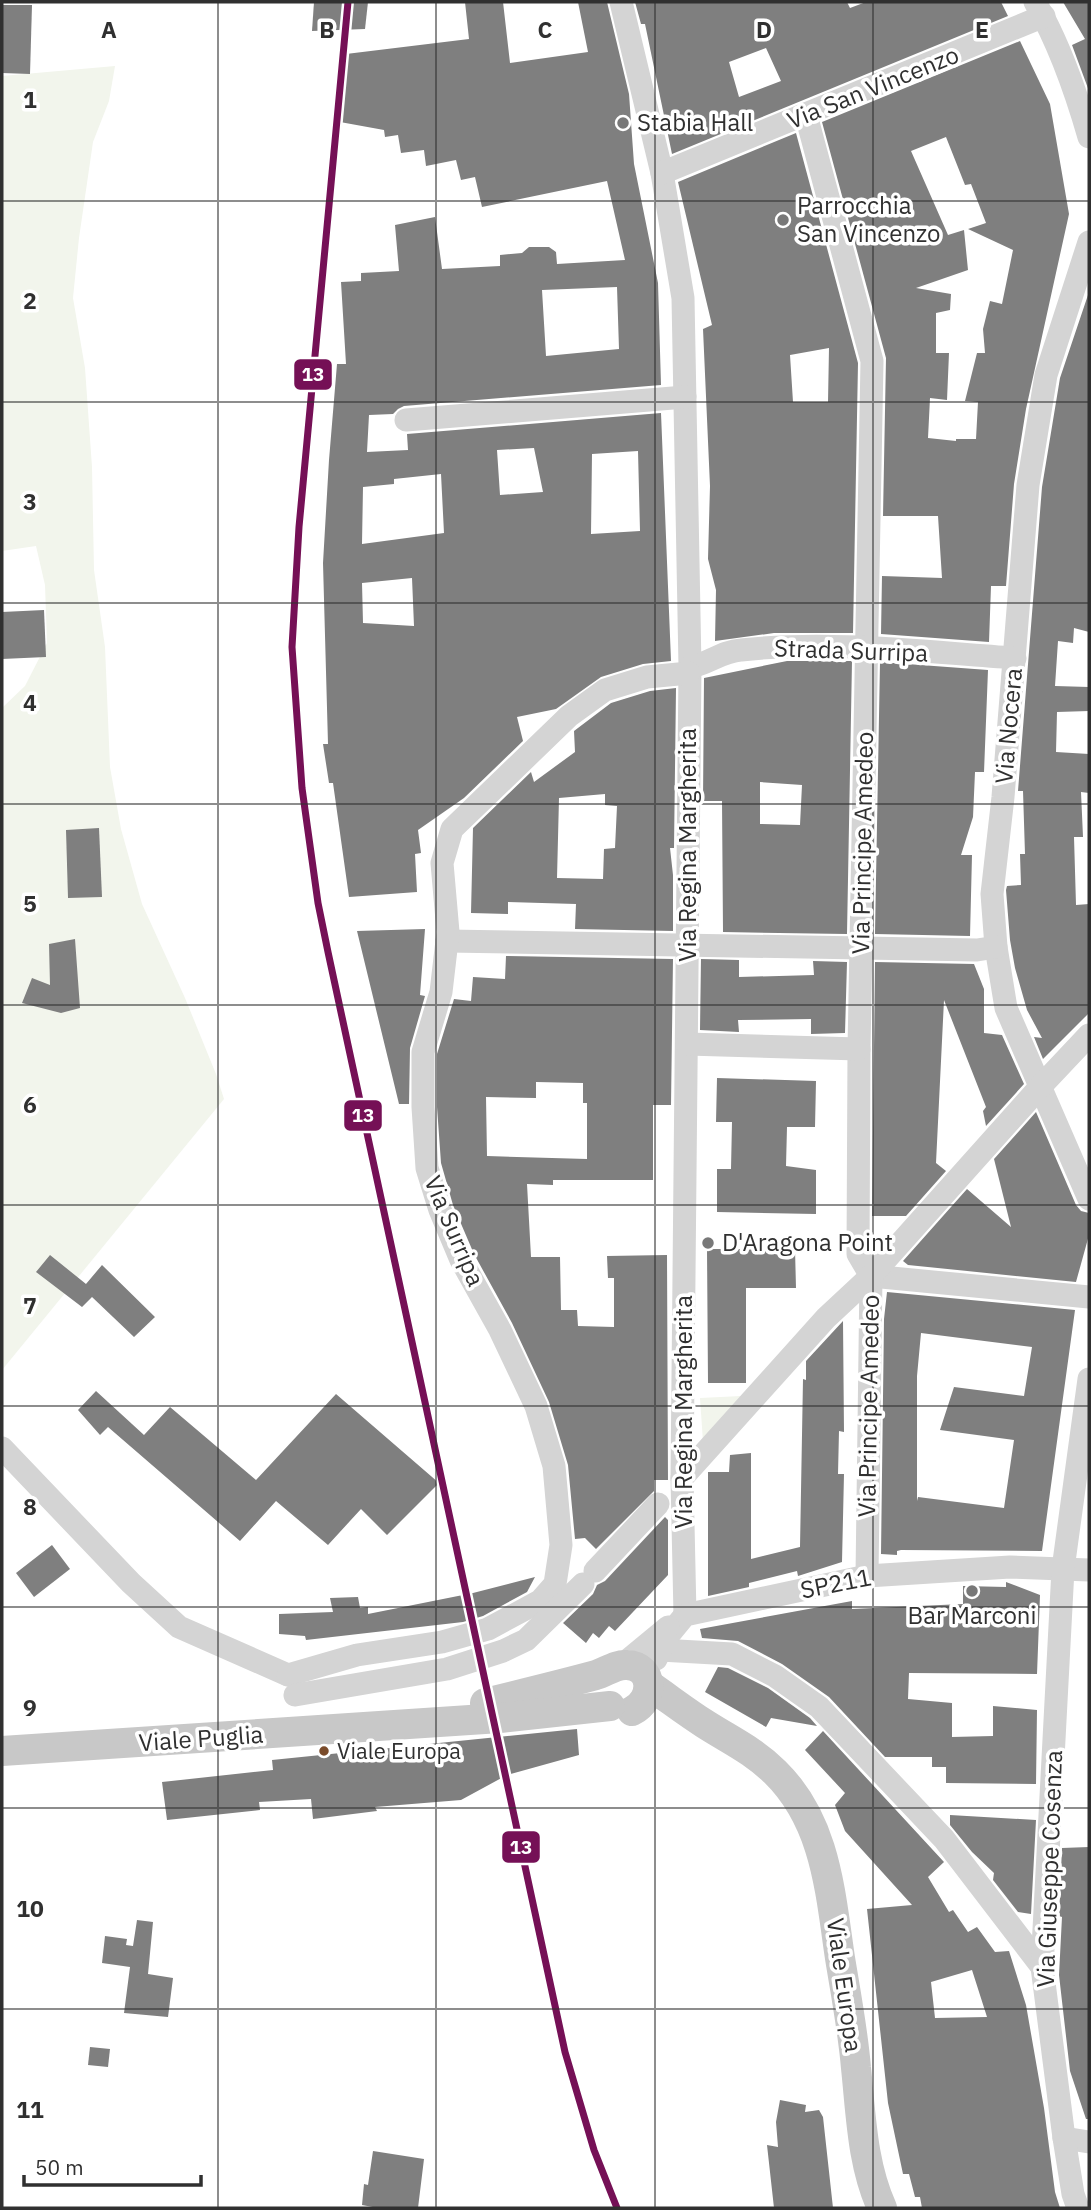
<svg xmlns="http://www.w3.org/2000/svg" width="1091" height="2210" viewBox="0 0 1091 2210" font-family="'IBM Plex Sans',sans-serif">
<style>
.green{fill:#f2f5ec}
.building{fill:#7f7f7f;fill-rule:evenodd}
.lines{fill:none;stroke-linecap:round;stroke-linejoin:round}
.minor{stroke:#d4d4d4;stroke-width:23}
.major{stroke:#c8c8c8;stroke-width:30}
.rail-1-casing{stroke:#fff;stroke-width:12}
.rail-1{stroke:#751056;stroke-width:7}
.grid{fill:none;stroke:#303030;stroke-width:2;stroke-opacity:0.55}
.poi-dot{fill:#787878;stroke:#fff;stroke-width:2.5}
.bus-dot{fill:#7a4b2a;stroke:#fff;stroke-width:2.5}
.labels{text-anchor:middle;stroke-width:7;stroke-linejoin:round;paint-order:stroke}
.bus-label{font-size:22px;fill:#303030;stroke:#fff;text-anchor:start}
.street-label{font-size:24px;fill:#303030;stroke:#fff}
.poi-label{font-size:24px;fill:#303030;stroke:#fff;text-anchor:start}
.grid-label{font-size:23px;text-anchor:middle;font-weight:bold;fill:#303030;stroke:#fff;stroke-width:7;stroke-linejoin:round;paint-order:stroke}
.line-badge{stroke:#fff;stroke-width:2.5}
.badge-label{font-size:19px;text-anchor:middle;font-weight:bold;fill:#fff}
</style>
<rect width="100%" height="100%" fill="#fff"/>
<g class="green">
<path d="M115,66l-6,35 -16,41 -14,96 -6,60 12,70 7,99 2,103 11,77 5,120 11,62 21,75 43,94 31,76 8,25 -222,271v-662l23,-22 22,-43 -2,-58 -9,-39 -34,5v-475z"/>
<path d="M741,1396l-38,46 -3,-44z"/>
</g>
<g class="building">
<path d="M314,2h54l-3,27 -53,2z"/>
<path d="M465,2h38l7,61 78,-11 -10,-50h29l22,92 5,70 24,119 3,102 -257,21 -6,3 -5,5 -24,1 -2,37 41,-2 -1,-16 254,-21 10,248 -28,3 -42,13 -45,32 -39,8 6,24 -59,57 -46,32 3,23 -6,1 2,38 -68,5 -16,-114h-4l-6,-39h5l-5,-181 6,-103 8,-96h9l-5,-82 20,-1v-8l38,-2 -4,-46 40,-8 7,52 58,-3v-11l22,-2 7,-6h20l7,5 1,12 68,-4 -18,-79 -125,26 -7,-30 -14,3 -5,-20 -30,6 -2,-16 -23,3 -3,-18 -13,2 -1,-7 -44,-8 6,-68 123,-15zM617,287l2,62 -73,7 -4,-66zM534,448l9,44 -43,3 -3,-45zM638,451l2,80 -49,3 1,-80zM441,474l3,59 -82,11 1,-57 31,-3v-5zM412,578l2,48 -51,-3 -1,-40z"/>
<path d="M635,2h212l3,6 16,-6h135l7,14 -336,138 -27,-130h-4zM766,48l15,33 -42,16 -10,-35z"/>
<path d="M1063,2h26v89l-17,-46 13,-6z"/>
<path d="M2,5h30l-2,69 -28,-1z"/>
<path d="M1020,41l30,63 19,110 -43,195 -12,75 -8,102h-15l-2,56 -108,-8 1,-58 60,2 -4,-62h-55l3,-158 -64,-236zM946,137l19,48 6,-1 15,39 -18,6 45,21 -11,54 -12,-3 -7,28 2,24h-8l-12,48 13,1 -2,37h-20v2l-28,-3 2,-40 17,2 2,-47h-13v-40l14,-3 1,-16 -35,-6 52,-18 -4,-40 -16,5 -37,-84z"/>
<path d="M796,133l62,230 -5,270h-79l-59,8 1,-51 -8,-31 2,-73 -7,-157 9,-4 -34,-143zM829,348l-1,54h-35l-3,-47z"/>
<path d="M1089,292v340l-15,-4 -1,15 -15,-2 -3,45 34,1v24l-32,1 -1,40 33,2v39l-8,-1 2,45h-9l2,68 13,-1v109l-46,46 -9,-22 8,1 -15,-28 -12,-42 -5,-28 -4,-50 1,-4 14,-1 -1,-31h5l-2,-63h-5l24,-304 18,-109z"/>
<path d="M44,610l2,47 -44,2v-47z"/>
<path d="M787,661h65l-5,273 -124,-2 -1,-131h-19l1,-123zM760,782l42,3 -2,40 -40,-1z"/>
<path d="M880,662l108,8 -4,102h-9l-2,45 -12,38h11l-2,81 -95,-2z"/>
<path d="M676,688l-2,160h-4l3,27v56l-98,-2 1,-25 -68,-2v12l-37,-1 2,-85 58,-56 3,10 41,-30 -1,-21 37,-28 39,-12zM605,794v11l12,1 -2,42 -11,1 -1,30 -46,-1 2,-80z"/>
<path d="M99,828l3,69 -34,1 -2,-68z"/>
<path d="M425,929l-5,66 5,1 -15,52 -1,56h-10l-42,-173z"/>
<path d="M75,939l5,69 -19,5 -39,-10 10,-25 18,7 -1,-41z"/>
<path d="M506,956l167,3 -2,146h-18v75h-100v5l-26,-1 4,73h29l1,53h16l1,16 36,1v-49h-6l-1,-22 60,-1 1,225h-14v11l-58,58 -11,-11 -10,1 -7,-74 -19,-63 -37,-79 -38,-69 -21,-49 -12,-42 -4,-56v-53l17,-55 17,2 2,-24 32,2zM536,1082l47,1v20h4v56l-100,-3 -1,-59 50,1z"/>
<path d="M701,959l38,1v17l75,-2 -1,-14 34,1 -2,71 -34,1v-15l-73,1 1,12 -39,-2z"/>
<path d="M875,962l99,2 10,25v44l18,2 22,49 -38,42 -3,-15 3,-4 -42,-107 -8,163 10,8 -40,45h-34z"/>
<path d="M717,1078l99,3 -1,46h-28l-1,39 30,4v44l-99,-2v-43h14l1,-47h-16z"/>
<path d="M1036,1112l40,93 5,6 8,2v22l-13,47 -168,-17 -5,-4 64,-72 44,38 -17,-68z"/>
<path d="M707,1249h88l1,39h-50v95h-38z"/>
<path d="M50,1255l36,29 16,-19 53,52 -21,20 -42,-40 -10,10 -46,-35z"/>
<path d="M887,1292l188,18 -33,241 -141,-1 -4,1v4l-16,-1 3,-235zM921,1333l111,14 -8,49 -70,-9 -14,43 74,10 -10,68 -86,-11 -1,4v-125z"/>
<path d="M843,1321l1,111 -5,-1 -1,43h6l-2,88 -44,14 -1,-5 -48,12v4l-41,9v-124h21l1,-17 21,-2v106l49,-12 3,-168 3,1v-19z"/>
<path d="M96,1391l48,44 26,-28 86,73 80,-86 103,89 -52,52 -26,-26 -33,36 -52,-44 -36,40 -132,-114 -8,8 -22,-25z"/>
<path d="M665,1517l3,3v55l-53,56 -6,-5 -10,12 -6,-5 -7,10 -23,-20 30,-29 4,-9 8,-4z"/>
<path d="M52,1545l18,24 -36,28 -18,-24z"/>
<path d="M535,1577l-8,15 -44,24 -20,6 -157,18 -1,-4 -26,-2v-20l54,-2 -3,-14 28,-1 2,11 8,-1v7l105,-21z"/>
<path d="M1006,1582l34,13 -3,79 -128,-1 -1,26 44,4v34l41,-1v-30l44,4 -1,74 -90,-1v-16h-14v-10h-47l-56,-60 -47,-33 -44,-23 -36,-3 -2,-9 152,-28v8l111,-5v-18l43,1z"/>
<path d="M718,1667l10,1 40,20 42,30 7,8 -46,-8 -5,9 -61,-35z"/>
<path d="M577,1729l2,26 -72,20 -46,25 -86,7 2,4 -64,8 -2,-20 -52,3 1,8 -93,10 -5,-38 111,-12 -1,-10z"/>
<path d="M823,1731l121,131 -16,15 21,35 4,-2 15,22 9,-5 18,25 14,-1 17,54 18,103 11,84 5,16h-138l-2,-11h-5l-6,-23h-6l-15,-71 -21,-194 45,-4 -67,-74 -10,-26 10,-12 -40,-43zM972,1970l15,47 -52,1 -4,-36z"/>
<path d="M950,1815l86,5 -5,94 -13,-2 -25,-32 1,-7 -22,-21 -22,-27z"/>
<path d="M1089,1847v272h-3l-16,-48 -11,-96 3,-58 -3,-1 3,-68z"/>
<path d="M137,1920l16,2 -5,52 25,4 -5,39 -44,-4 6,-46 -28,-4 3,-27 22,3 -1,6 7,1z"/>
<path d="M90,2047l20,2 -2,18 -20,-2z"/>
<path d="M780,2100l26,5 -1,7 14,-2 4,7 10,91h-59l-7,-63 11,2 -2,-25z"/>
<path d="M373,2151l51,8 -6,49h-40l-16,-3 2,-21 4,1z"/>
</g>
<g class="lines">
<g class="minor">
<path d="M621,2l41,171 21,125 7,369 -8,811 3,137"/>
<path d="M1035,2c24,41 41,90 54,135"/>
<path d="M806,115l66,246 -13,688 -1,205 13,22 -4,300"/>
<path d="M662,173l382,-157"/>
<path d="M1089,242l-43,133 -18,110 -25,312 -11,97 4,53 10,61 83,191"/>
<path d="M406,420l279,-23"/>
<path d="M690,667c18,-3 32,-16 51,-17 90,-10 183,2 274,8"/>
<path d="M447,941l530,9 19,-3"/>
<path d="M687,1044l172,5"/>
<path d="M871,1276l218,21"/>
<path d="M2,1448l129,135 48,44 109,48"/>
<path d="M682,1478l144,-160 45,-42 169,-189 49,-52"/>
<path d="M595,1571l63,-67"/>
<path d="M660,1650l72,4 43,22 44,31 125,132 98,128"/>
<path d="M656,1659l11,-22 18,-22 182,-39 143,-9 79,3"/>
<path d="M622,1665l46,-38"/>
<path d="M288,1675l69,-20 85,-13 46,-13 52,-28 15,-17 6,-39 -7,-79 -18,-60 -36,-76 -39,-70 -21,-50 -13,-42 -4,-61v-55l18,-60 7,-60 -6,-69 10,-34 117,-113 36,-26 42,-13 42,-4"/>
<path d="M295,1695l152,-26 56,-18 23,-11 57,-56"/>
<path d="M1064,2138l25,4"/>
<path d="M1078,2208l-5,-14 -9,-56 -22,-171 21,-398 26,-190"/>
</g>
<g class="major">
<path d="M649,1685c19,13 37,27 56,39 25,16 49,27 70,48 51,50 55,119 65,186 6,37 13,73 16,110 5,47 6,96 26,140"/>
<path d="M485,1703c37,-9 74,-18 111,-28 10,-3 20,-11 31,-10 27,1 28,35 5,46"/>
<path d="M2,1751l498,-33 110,-12"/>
</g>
<g class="rail-1-casing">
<path id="rail-1" d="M348,2l-49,525 -7,120 10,141 16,115 10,49 237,1100 29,98 23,58"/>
</g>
<use href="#rail-1" class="rail-1"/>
</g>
<path class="grid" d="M218,2v2206M436,2v2206M655,2v2206M873,2v2206M2,201h1087M2,402h1087M2,603h1087M2,804h1087M2,1005h1087M2,1205h1087M2,1406h1087M2,1607h1087M2,1808h1087M2,2009h1087"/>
<g class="poi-dot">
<circle cx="623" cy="123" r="7"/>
<circle cx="783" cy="220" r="7"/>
<circle cx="708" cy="1243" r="7"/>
<circle cx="972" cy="1591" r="7"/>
</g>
<circle class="bus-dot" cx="324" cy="1751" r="6"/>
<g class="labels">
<g class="bus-label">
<text x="337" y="1759">Viale Europa</text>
</g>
<g class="street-label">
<text transform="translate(873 88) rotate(-22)" y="8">Via San Vincenzo</text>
<text transform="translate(851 651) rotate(2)" y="8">Strada Surripa</text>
<text transform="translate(1009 726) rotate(-85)" y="8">Via Nocera</text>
<text transform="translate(863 843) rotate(-89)" y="8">Via Principe Amedeo</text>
<text transform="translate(688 845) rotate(-90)" y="8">Via Regina Margherita</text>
<text transform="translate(454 1231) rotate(67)" y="8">Via Surripa</text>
<text transform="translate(869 1406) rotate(-89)" y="8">Via Principe Amedeo</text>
<text transform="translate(684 1412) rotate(-90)" y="8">Via Regina Margherita</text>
<text transform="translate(836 1584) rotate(-11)" y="8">SP211</text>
<text transform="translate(201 1739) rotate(-4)" y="8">Viale Puglia</text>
<text transform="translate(1050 1869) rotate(-88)" y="8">Via Giuseppe Cosenza</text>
<text transform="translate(844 1985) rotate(82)" y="8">Viale Europa</text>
</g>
<g class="poi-label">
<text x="637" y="131">Stabia Hall</text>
<text x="797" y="214">Parrocchia<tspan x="797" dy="28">San Vincenzo</tspan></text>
<text x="722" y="1251">D'Aragona Point</text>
<text x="972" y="1624" text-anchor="middle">Bar Marconi</text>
</g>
</g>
<g class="grid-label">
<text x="109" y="38">A</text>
<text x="327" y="38">B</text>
<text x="545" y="38">C</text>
<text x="764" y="38">D</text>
<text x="982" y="38">E</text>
<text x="30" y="108">1</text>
<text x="30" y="309">2</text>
<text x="30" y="510">3</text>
<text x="30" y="711">4</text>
<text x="30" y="912">5</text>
<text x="30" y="1113">6</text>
<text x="30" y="1314">7</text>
<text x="30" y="1515">8</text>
<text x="30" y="1716">9</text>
<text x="30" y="1917">10</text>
<text x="30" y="2118">11</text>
</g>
<g class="line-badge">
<rect x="293" y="358" width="40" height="33" rx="7" fill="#751056"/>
<rect x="343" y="1099" width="40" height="33" rx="7" fill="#751056"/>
<rect x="501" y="1830" width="40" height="34" rx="7" fill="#751056"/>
</g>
<g class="badge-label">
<text x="313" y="381">13</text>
<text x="363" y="1122">13</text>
<text x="521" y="1854">13</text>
</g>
<rect width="1091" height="2210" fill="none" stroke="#303030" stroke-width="7"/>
<path d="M24 2175v10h177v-10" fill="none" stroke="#303030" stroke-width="3.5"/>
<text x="35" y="2175" font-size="21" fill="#303030" stroke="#ffffff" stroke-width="5" paint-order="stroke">50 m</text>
</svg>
